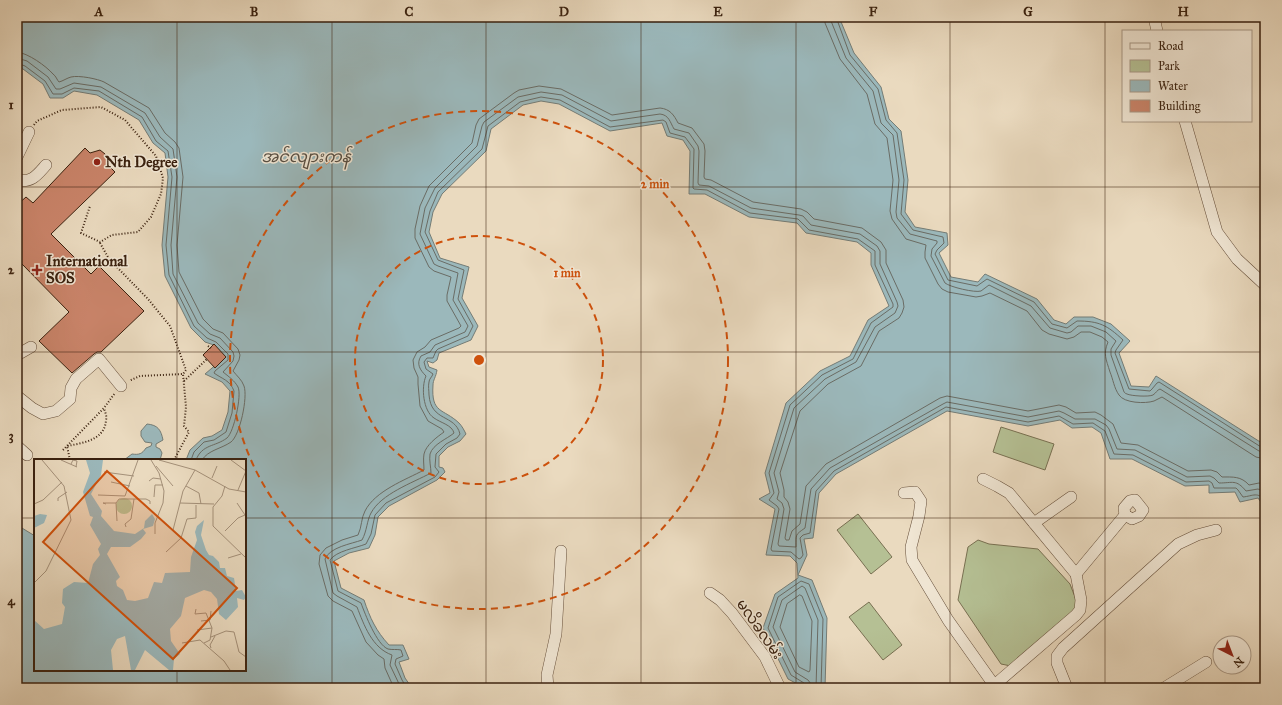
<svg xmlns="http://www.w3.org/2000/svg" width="1282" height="705" viewBox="0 0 1282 705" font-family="'IM FELL Great Primer','Noto Sans Myanmar',serif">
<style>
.green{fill:#b5c094;stroke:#787052}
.water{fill:#9bb8bb;stroke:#747c76}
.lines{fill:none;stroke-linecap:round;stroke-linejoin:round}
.shore{stroke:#6a6c65;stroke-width:1}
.building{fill:#ca846a;stroke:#3a210f}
.minor-casing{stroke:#664f3b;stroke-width:12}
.path{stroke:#3a210f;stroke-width:2;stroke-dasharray:1 2;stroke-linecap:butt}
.minor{stroke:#f1e7d5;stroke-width:11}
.grid{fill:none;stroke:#3a210f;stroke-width:1;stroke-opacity:0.55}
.ring{fill:none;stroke:#ce510c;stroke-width:2;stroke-dasharray:7 5}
.poi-dot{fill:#8f2418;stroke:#f1e7d5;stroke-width:1.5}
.labels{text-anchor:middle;stroke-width:3;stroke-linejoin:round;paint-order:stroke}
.poi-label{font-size:15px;font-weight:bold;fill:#3a210f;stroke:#f1e7d5;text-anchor:start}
.street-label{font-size:15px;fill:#3a210f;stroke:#f1e7d5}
.water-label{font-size:16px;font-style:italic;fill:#574e43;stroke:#f1e7d5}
.inset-road{fill:none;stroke:#a49079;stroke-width:1}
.view{fill:#ce510c;fill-opacity:0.15;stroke:#ce510c;stroke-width:2}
.inset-edge{fill:none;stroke:#3a210f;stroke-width:2}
.centre{fill:#ce510c;stroke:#f1e7d5;stroke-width:2}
.ring-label{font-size:12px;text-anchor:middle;font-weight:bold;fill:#ce510c;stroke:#f1e7d5;stroke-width:3;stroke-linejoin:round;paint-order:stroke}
.neatline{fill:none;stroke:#3a210f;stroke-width:1.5}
.grid-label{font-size:13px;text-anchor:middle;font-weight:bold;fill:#3a210f}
</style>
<rect width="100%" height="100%" fill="#eadabf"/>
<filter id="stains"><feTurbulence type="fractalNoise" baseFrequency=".005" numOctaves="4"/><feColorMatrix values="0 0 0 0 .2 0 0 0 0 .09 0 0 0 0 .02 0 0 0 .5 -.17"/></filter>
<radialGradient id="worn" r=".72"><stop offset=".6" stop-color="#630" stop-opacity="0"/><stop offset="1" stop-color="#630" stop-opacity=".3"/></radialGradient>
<g class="green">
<path d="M1001,427l53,17 -9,26 -52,-18z"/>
<path d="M858,514l34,43 -21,17 -34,-44z"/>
<path d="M978,540l11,4 49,5 32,35 8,21 -4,8 -63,53 -10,-2 -43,-64 10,-53z"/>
<path d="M869,602l33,43 -19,15 -34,-43z"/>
</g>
<g class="water">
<path d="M17,17h822l15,36 27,34 8,32 12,12 7,49 -3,32 10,15 32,6 1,12 -9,8 12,24 27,5 7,-8 52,25 17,21 12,4 8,-7h19l18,7 19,17 -11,12 12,33 18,1 7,-11 109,69v63l-7,-10 -18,4 -5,-10 -26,1v-8l-24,1 -53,-27h-22l-9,-26 -9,-6 -20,1 -12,-8 -32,6 -81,-15 -111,63 -17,19 -6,45 -9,1 3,16 -9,20 14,5 15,38 -2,70h-20l-17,-9 -25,-51 12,-34 23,-16 -1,-15 -7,-7 -24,-1 9,-46 -16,-10 11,-6 -5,-20 21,-70 34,-32 30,-15 18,-36 21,-14 -18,-41v-12l-14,-11 -51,-9 -9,-10 -48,-6 -44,-23h-16l1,-43 -7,-11 -16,-4 -5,-13 -52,8 -51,-27 -18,-3 -18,4 -32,24 -5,22 -44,43 -9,18 -4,20 11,26 29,9 -7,31 16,28 -7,14 -32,13 -2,7 -4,3 -6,-2 2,6 8,3c-1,7 -4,10 -4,15 -2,29 10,23 26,38 3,3 5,7 7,11l-6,7 -12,6 -9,9v11l4,1 2,4 -8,8 -48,26 -11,11 -3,18 -6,13 -20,5 -15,8 7,27 23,12c6,18 12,31 25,45h14l6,14 -10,3 6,16 7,10h-395v-163l18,11v134h210v-210h-59l4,-10 13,-12 9,-2 10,-6 6,-18 2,-21 -8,-9 -17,-8 20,-17 -11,-12 -9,-3 -14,-14 -26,-52 -3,-31 6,-68 -3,-24 -12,-10 -14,-23 -42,-25 -23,-4 -11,7h-13l-7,-14 -20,-15 -6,-2z"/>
<path d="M147,424c11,1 14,6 16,16l-7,4v3l4,2 2,4 -2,7h-36l8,-6c7,1 10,0 14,-6l5,-2 1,-3 -7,-1 -4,-6v-5z"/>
</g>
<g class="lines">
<g class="shore">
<path d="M825,17v6l15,36 27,35 8,30 12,14 6,42 -3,31 2,8 14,20 20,6 -1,7v6l13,26 4,5 6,3 28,5 6,-1 8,-3 37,18 15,19 7,4 18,5 7,-2 7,-5h9l12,5 6,5c-5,12 -2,17 2,30 3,7 4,16 9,23 5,8 26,9 35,6 3,-1 5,-3 8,-4l94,60 9,2"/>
<path d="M831,17v4l15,37 27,33 8,32 12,12 6,45 -3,32 1,6 13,16 27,7v2l-5,6 -1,7 14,27c5,4 30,10 36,8 3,-2 5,-4 8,-6l42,21 19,22 17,5 4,-1 7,-6h13l15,6 10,9 -5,8v6l12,34c1,3 1,4 4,5 4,2 22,3 26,1 3,-2 4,-5 7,-6l99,62 6,2"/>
<path d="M836,17l14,38 28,34 8,31 11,13 7,47 -3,34 12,16 30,7 1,6 -7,7 -2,4 13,26 29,6 10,-7 47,23 18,22 15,4 10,-7c22,0 30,4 46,19l-7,10 -1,3 14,36 21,2 2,-2 5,-6 2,-1 102,65 4,1"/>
<path d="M17,52c11,1 29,14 36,22 3,2 4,6 6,8 4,-1 8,-4 12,-5 8,-2 27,2 33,5l45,26 16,25 10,9 4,6 4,29 -6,68 2,27 24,47 10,10 10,4 15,16 2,6 -1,5 -6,11c4,5 9,9 11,15 4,11 -4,49 -13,56 -10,7 -23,8 -29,18"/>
<path d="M17,58l10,3 21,16 8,12h4l14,-6 27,4 44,26 15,24 13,12 4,28 -6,68 2,29 25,49 12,11 10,4 13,14 1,4 -1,5 -10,11c5,4 12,9 15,15 4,8 -4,45 -11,51 -12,9 -25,6 -31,22"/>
<path d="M17,63l8,3 20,15 8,13h9l12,-6 25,3 43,26 14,24 12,10 4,26 -6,68 3,30 25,51 13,12 9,4 12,12v6l-13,11 -1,2c8,6 16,7 20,18l-2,22 -6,19 -12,8 -10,2 -10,10 -3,8"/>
<path d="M800,595l2,1 10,25 -2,49 -1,2 -10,-5 -19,-40 7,-23z"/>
<path d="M394,688l-9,-20 -1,-9 -6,-4 -12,-13 -14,-31 -19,-10 -5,-5 -9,-32 1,-9 6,-7 16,-8 16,-5c4,-8 3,-17 7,-24 10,-20 40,-31 59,-41 0,-5 -1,-11 0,-16 2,-9 13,-17 20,-22l-2,-3 -14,-8 -8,-15 -2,-22v-7l-4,-9 -1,-8 4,-8 8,-5 6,-7 28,-12 2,-2 -14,-25v-6l4,-18 -17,-6 -5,-4 -14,-29v-9l5,-23 9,-20 43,-43 4,-18 3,-6 35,-26 5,-3 20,-4 22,3 51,26 48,-7c10,1 14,7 18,15l14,5 12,16 1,7 -1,26 1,2 6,1 42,22 48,7 6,3 7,7 48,9 19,14 5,8v13l17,37 1,7 -2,6 -3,5 -20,13 -18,35 -33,18 -28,27 -20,62 4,17v7l4,5 2,7 -5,29 1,2h3l3,-9 8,-7 6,-38 20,-22 114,-66 7,-2 81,15 31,-6 7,2 10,6 19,-1 6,3 12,9 8,19 17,2 50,26 23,-1 6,2 5,5c11,0 19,-1 27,8l10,-2 6,2"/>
<path d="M401,688l-11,-23 2,-10c-20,-7 -28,-30 -35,-48l-20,-11 -4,-3 -8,-34c5,-12 26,-15 37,-19 5,-9 5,-20 9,-27 10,-19 41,-30 60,-40 0,-5 -2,-13 -1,-19 3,-10 17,-15 24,-21 -2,-8 -13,-10 -20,-15 -11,-7 -13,-31 -8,-42 -6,-6 -10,-12 -5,-20l9,-4 5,-7 30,-13 3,-6 -15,-26 5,-27 -20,-7 -4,-2 -14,-30 5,-26 10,-20 42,-42 5,-20 2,-4 34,-25 23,-5 21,3 49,26 49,-7c9,1 10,8 14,15l15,4 9,13 1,5 -1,32 1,2 10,1 42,22 48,7 4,1 8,9 49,9 17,12 3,5v13l17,38 1,4 -3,7 -20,14 -19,35 -31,17 -31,29 -20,65 5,19 -2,7 5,4 2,6 -6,35 1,2 17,1c0,-13 -1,-12 9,-19l6,-39 19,-21 113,-64 4,-2 81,15 31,-6 5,2 11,6h20l11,6 3,4 8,20 18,1 52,27 23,-1 4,2 5,5c14,0 17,-4 27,8l12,-2 7,3"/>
<path d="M407,688l-5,-8 -7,-16 1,-5 7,-3 -2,-6c-4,-1 -9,0 -13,-1 -11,-4 -23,-35 -27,-46l-23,-12 -8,-31c6,-9 26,-12 36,-16l5,-10 4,-19 11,-12 49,-26 4,-5 -4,-5 1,-13 10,-10 11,-6 3,-4c-5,-20 -29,-12 -31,-39 0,-4 -1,-9 0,-13 0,-3 3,-5 4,-8l-7,-5 -2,-7 3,-4h6l3,-7 2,-2 30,-13 5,-10 -15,-27 6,-29 -26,-10 -13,-28 5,-21 8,-19 44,-43 6,-23 32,-24 21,-5 19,3 50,27 53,-7 3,2 4,11 15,4 9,12 -1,39 1,1 13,1 43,23 48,6 11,11 49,9 17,12v14l18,39v3l-22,16 -18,36 -31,16 -32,30 -21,68 5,20 -5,7 8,6 2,3 -8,40 1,2 19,1 8,7 2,-1 2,-3 -3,-17 3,-3 7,-2 6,-42 18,-20 112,-64 82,15 31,-6 14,8 20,-1 12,8 9,23 19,1 53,27 23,-1 3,2 2,5h22l2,2 5,7c10,-1 15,-6 22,4"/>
<path d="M806,688l-2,-5 -13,-8 -23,-47 10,-31 23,-16 8,3 14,35 -2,69"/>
<path d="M811,688v-4l-3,-4 -13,-8 -22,-45 9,-27 20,-14 3,2 13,32 -2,68"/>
</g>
</g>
<g class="building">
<path d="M85,148l5,5 10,-3 5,4 3,6v5l7,7 -64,62 40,40 8,-8 45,45 -43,41h-4l-3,2 -22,19 -33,-32 30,-29 -47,-48 -5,6v-65l9,-8 7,6z"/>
<path d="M214,344l12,13 -11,11 -12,-13z"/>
</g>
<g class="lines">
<g class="minor-casing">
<g id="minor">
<path d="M1154,17l3,14"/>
<path d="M1185,121l32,111 20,27 28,26"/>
<path d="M17,157l12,-25"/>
<path d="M17,180c15,3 20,-5 29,-15"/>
<path d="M17,355l14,-8"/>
<path d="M17,396l15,12 11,6 13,-3 14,-12 1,-11 5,-9 23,-20 22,27"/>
<path d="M17,446l10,9"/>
<path d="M983,479l14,7 12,7 67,81 5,26 -1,10 -4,5 -85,73"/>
<path d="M904,493l11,-1 6,9 -2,15 -8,31 1,13 36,60 46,65"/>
<path d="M1135,500l8,10 -4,6 -7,3 -7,-4 -1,-7 6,-7z"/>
<path d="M1034,523l37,-26"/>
<path d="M1076,574l49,-59"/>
<path d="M710,593l10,7 12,13 33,44 15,31"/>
<path d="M548,688l-1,-13 9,-41 5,-83"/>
<path d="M1067,688l-10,-25v-7l6,-8 115,-104 19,-9 19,-5"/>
<path d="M1164,688l42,-26"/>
</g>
</g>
<g class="path">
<path d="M34,125l3,-4 25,-11 39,-3 24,13 31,36 7,22 -2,16 -10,23 -13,15 -26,3 -12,7 -19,-9 9,-27"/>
<path d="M100,243l9,16 39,40 22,27 16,44 -3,4 -43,2 -11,5"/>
<path d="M208,346l3,2"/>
<path d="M184,381l23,-22"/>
<path d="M63,450l41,-42 11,-15"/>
<path d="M70,460l-3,-14c16,-3 38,-6 39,-26 1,-4 -1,-8 -2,-12"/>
<path d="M174,460l15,-28 -5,-6 2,-19 -3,-33"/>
</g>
<use href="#minor" class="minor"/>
</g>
<path class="grid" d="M177,17v443M332,17v671M486,17v671M641,17v671M796,17v671M950,17v671M1105,17v671M17,187h1248M17,352h1248M17,518h18M245,518h1020M177,670v18"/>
<g class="ring">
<circle cx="479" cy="360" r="124"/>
<circle cx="479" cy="360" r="249"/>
</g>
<g class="poi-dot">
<circle cx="97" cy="162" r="4"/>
<path d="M35 264h4v4h4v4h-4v4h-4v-4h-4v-4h4z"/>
</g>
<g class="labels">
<g class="poi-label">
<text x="105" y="167">Nth Degree</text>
<text x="46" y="266">International<tspan x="46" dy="17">SOS</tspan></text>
</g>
<g class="street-label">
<text transform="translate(760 629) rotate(55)" y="5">မလိခလမ်း</text>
</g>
<g class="water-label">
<text x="306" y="162">အင်လျားကန်</text>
</g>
</g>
<g transform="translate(34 459)">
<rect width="212" height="212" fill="#eadabf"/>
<path d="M82 47a8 8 0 1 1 16 0a8 8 0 1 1-16 0Z" fill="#b5c094"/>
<path d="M52,1h17l-2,15 -10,19 11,17 -1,5 13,15 21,3 9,-6 1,-7 7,-7 3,5 -2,7 -10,3 3,4 -5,6 -11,8h-19l-4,7 13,23 -4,4 1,5 6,4 4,10 8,1 13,-3 6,-16 8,1 3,-10 25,-1 1,-15 6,-17 -2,-8 2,-6 7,-6 -3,15 5,15 3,5 4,1 6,6 1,6h5l2,8 7,2 2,13 6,-1 4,7 -2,3 -7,-2 1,9 -12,13 -7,-6 -2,-15 -6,-7 -7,-2 -19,8 -4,18 -11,13 1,12 9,13 -6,5 -1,11h-4l-24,-20 -10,20h-4l-6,-34 -8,3 -6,11 2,20h-79v-50l10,9 18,-5 3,-17 -3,-4 1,-14 11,-7 14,1 5,-19 7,-9 -2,-6 3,-5 -11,-19 3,-8 -3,-1 -7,-24 7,-19zM6,55l7,1 -1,3 -2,5 -10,5v-12z" fill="#9bb8bb"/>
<path class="inset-road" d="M27,1l16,7M117,1l8,13 5,18 -1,12 -8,20v11M125,1l36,10 34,19 17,3M197,1l15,11 -8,19M37,5l2,-4 4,1 -1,6M122,7l17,20M70,13l30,4M178,19l5,-12M115,22l4,-3 8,1M77,23l19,4M152,27l13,7 2,11M191,27l-3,10 -9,11v19l33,32M64,36l27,1 13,-36M120,38l1,-12h8M24,42v-3l9,-6M146,44l3,-12 12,-21M203,44l8,12M0,45l9,-4 19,-18M72,45l-3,-1h13M83,62l-1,-18 3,-4h27l4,2v3M92,68l-1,-3 6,-5 3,-20M139,71l7,-27 34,1M191,72l13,-13 7,-3M132,93l15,-14 6,-19 9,-1v-13M194,99l13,-4M0,124l12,-12 25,-51 -7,-34 -22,-26M162,150l-1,5 11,-1 6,15 -2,12 -6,3M167,162l9,-1 1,-9M163,171l15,-2M177,178l15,-6 8,1 5,20 7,5M148,184l18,-3 24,21 6,9M177,189l-1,-3 5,-9"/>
<path class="view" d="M73,12l130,117 -64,71 -130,-117z"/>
<rect width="212" height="212" class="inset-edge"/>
</g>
<circle cx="479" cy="360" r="6" class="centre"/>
<g class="ring-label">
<text x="655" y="188">2 min</text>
<text x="567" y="277">1 min</text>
</g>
<rect width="1282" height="705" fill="none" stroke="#eadabf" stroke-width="44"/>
<rect x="1122" y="30" width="130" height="92" fill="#f1e7d5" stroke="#a89886"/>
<rect x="1130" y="43" width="20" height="6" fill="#f1e7d5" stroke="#a89886"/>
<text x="1158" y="50" font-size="12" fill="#3a210f">Road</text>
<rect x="1130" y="60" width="20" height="12" fill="#b5c094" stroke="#a89886"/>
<text x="1158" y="70" font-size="12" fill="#3a210f">Park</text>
<rect x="1130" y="80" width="20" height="12" fill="#9bb8bb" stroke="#a89886"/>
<text x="1158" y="90" font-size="12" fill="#3a210f">Water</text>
<rect x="1130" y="100" width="20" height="12" fill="#ca846a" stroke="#a89886"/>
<text x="1158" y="110" font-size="12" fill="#3a210f">Building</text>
<g transform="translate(1232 655) rotate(138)"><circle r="19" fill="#f1e7d5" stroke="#a89886"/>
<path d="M0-3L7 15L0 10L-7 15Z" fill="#8f2418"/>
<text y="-6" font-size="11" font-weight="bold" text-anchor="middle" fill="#3a210f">N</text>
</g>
<rect x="22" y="22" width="1238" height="661" class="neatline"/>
<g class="grid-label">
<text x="99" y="16">A</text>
<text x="254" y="16">B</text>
<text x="409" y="16">C</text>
<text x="564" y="16">D</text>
<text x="718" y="16">E</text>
<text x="873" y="16">F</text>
<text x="1028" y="16">G</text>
<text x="1183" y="16">H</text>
<text x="11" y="109">1</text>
<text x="11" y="274">2</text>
<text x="11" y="440">3</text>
<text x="11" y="605">4</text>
</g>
<rect width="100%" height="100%" filter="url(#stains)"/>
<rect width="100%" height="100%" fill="url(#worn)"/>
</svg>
